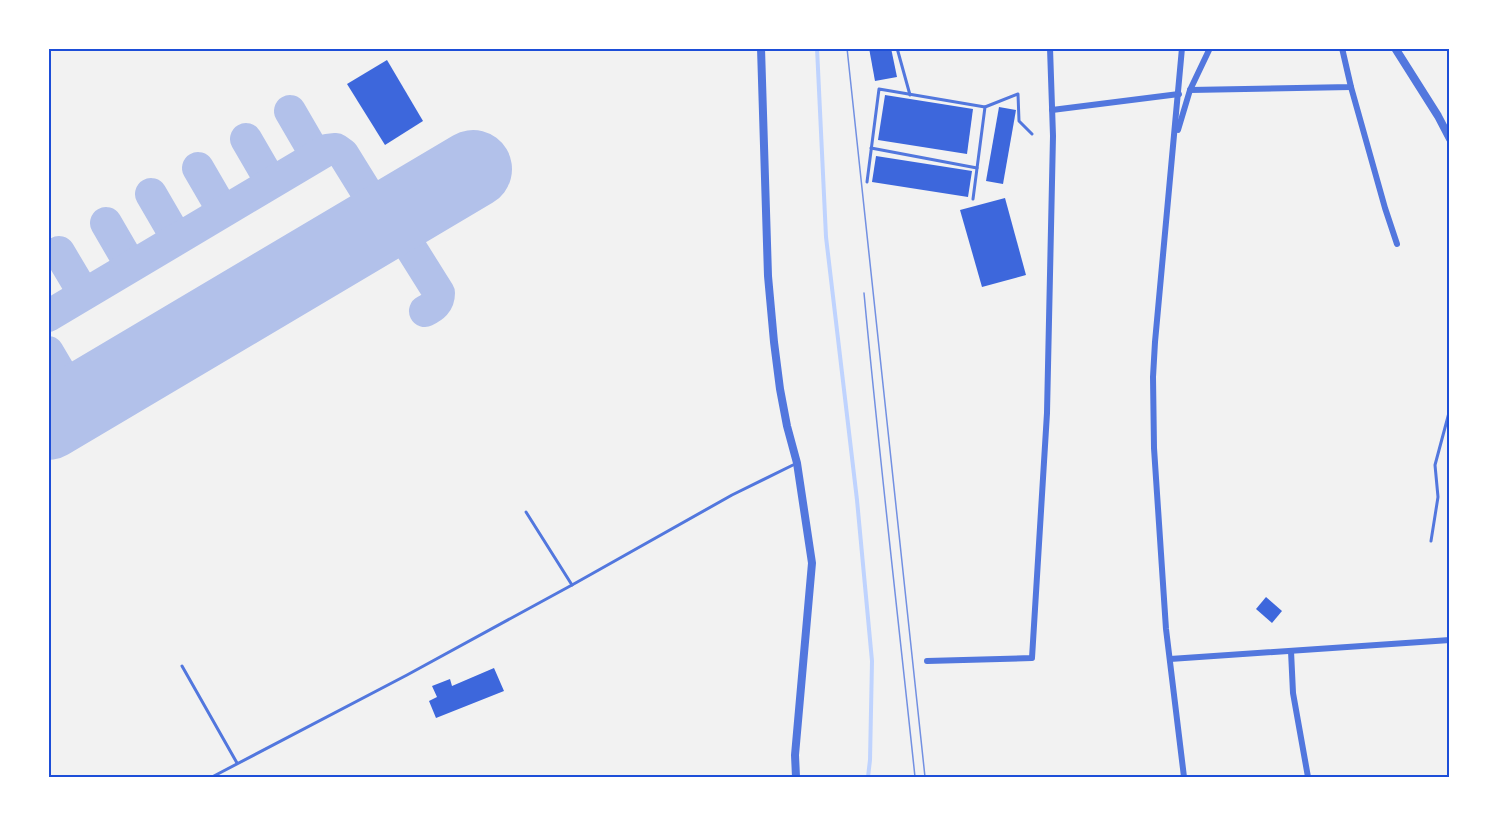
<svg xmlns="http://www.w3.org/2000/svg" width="1498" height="825" viewBox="0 0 1498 825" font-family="Mulish,sans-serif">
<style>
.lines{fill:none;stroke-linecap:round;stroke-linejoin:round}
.stream{stroke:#bfd3fe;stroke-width:4}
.taxiway{stroke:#b2c1ea;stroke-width:32}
.runway{stroke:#b2c1ea;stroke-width:78}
.building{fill:#3d67dc}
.service{stroke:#5277de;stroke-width:3}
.minor{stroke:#5277de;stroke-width:6}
.tertiary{stroke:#5277de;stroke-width:8}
.tram{stroke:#7290e2;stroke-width:1.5}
.neatline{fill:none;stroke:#1d4ed8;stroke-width:2}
</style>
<rect width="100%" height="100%" fill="#f2f2f2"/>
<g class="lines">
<path class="stream" d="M817,48l9,189 31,263 15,161 -2,99 -2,17"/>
<g class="taxiway">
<path d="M290,111l25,43"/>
<path d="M246,139l25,43"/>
<path d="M198,168l25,43"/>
<path d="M151,194l25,43"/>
<path d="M106,223l25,43"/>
<path d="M402,234l37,59c0,10 -6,14 -14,18"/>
<path d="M59,252l25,42"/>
<path d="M48,316l279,-166 9,-1 7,5 31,50"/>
<path d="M48,352l20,34"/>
</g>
<path class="runway" d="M48,421l425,-252"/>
</g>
<g class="building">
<path d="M869,48h22l6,29 -22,4z"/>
<path d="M387,60l36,61 -38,24 -38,-61z"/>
<path d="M885,95l88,14 -6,45 -89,-14z"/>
<path d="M999,107l17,3 -13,74 -17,-3z"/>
<path d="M876,156l96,15 -4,26 -96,-15z"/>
<path d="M1005,198l21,77 -44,12 -22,-77z"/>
<path d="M1266,597l16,14 -10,12 -16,-14z"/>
<path d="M494,668l10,23 -68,27 -7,-17 8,-4 -5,-11 18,-7 2,7z"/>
</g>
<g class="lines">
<g class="service">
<path d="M897,48l13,47"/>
<path d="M871,148l106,20"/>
<path d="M867,182l12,-93 106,18"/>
<path d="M973,199l12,-92 33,-13 1,27 13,13"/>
<path d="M526,512l46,73"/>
<path d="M1431,541l7,-44 -3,-32 15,-56"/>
<path d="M182,666l55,97"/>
<path d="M212,777l195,-102 165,-90 160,-90 63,-31"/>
</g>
<g class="minor">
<path d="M1182,48l-27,294 -2,35 1,71 12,181 18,148"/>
<path d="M1351,87l34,121 12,36"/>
<path d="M1190,90l161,-3 -9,-39"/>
<path d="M1052,110l127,-16"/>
<path d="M1178,130l12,-40 20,-42"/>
<path d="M1291,651l2,42 15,84"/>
<path d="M1170,659l280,-19"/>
<path d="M927,661l105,-3 15,-245 6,-277 -3,-88"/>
</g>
<g class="tertiary">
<path d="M761,48l7,228 6,66 6,47 7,37 10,37 15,100 -17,192 1,22"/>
<path d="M1395,48l43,68 12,23"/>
</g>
<g class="tram">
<path d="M847,48l78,729"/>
<path d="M864,293c15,161 34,323 51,484"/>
</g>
</g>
<rect width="1498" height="825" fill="none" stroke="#ffffff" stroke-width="99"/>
<rect x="50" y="50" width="1398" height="726" class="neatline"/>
</svg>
